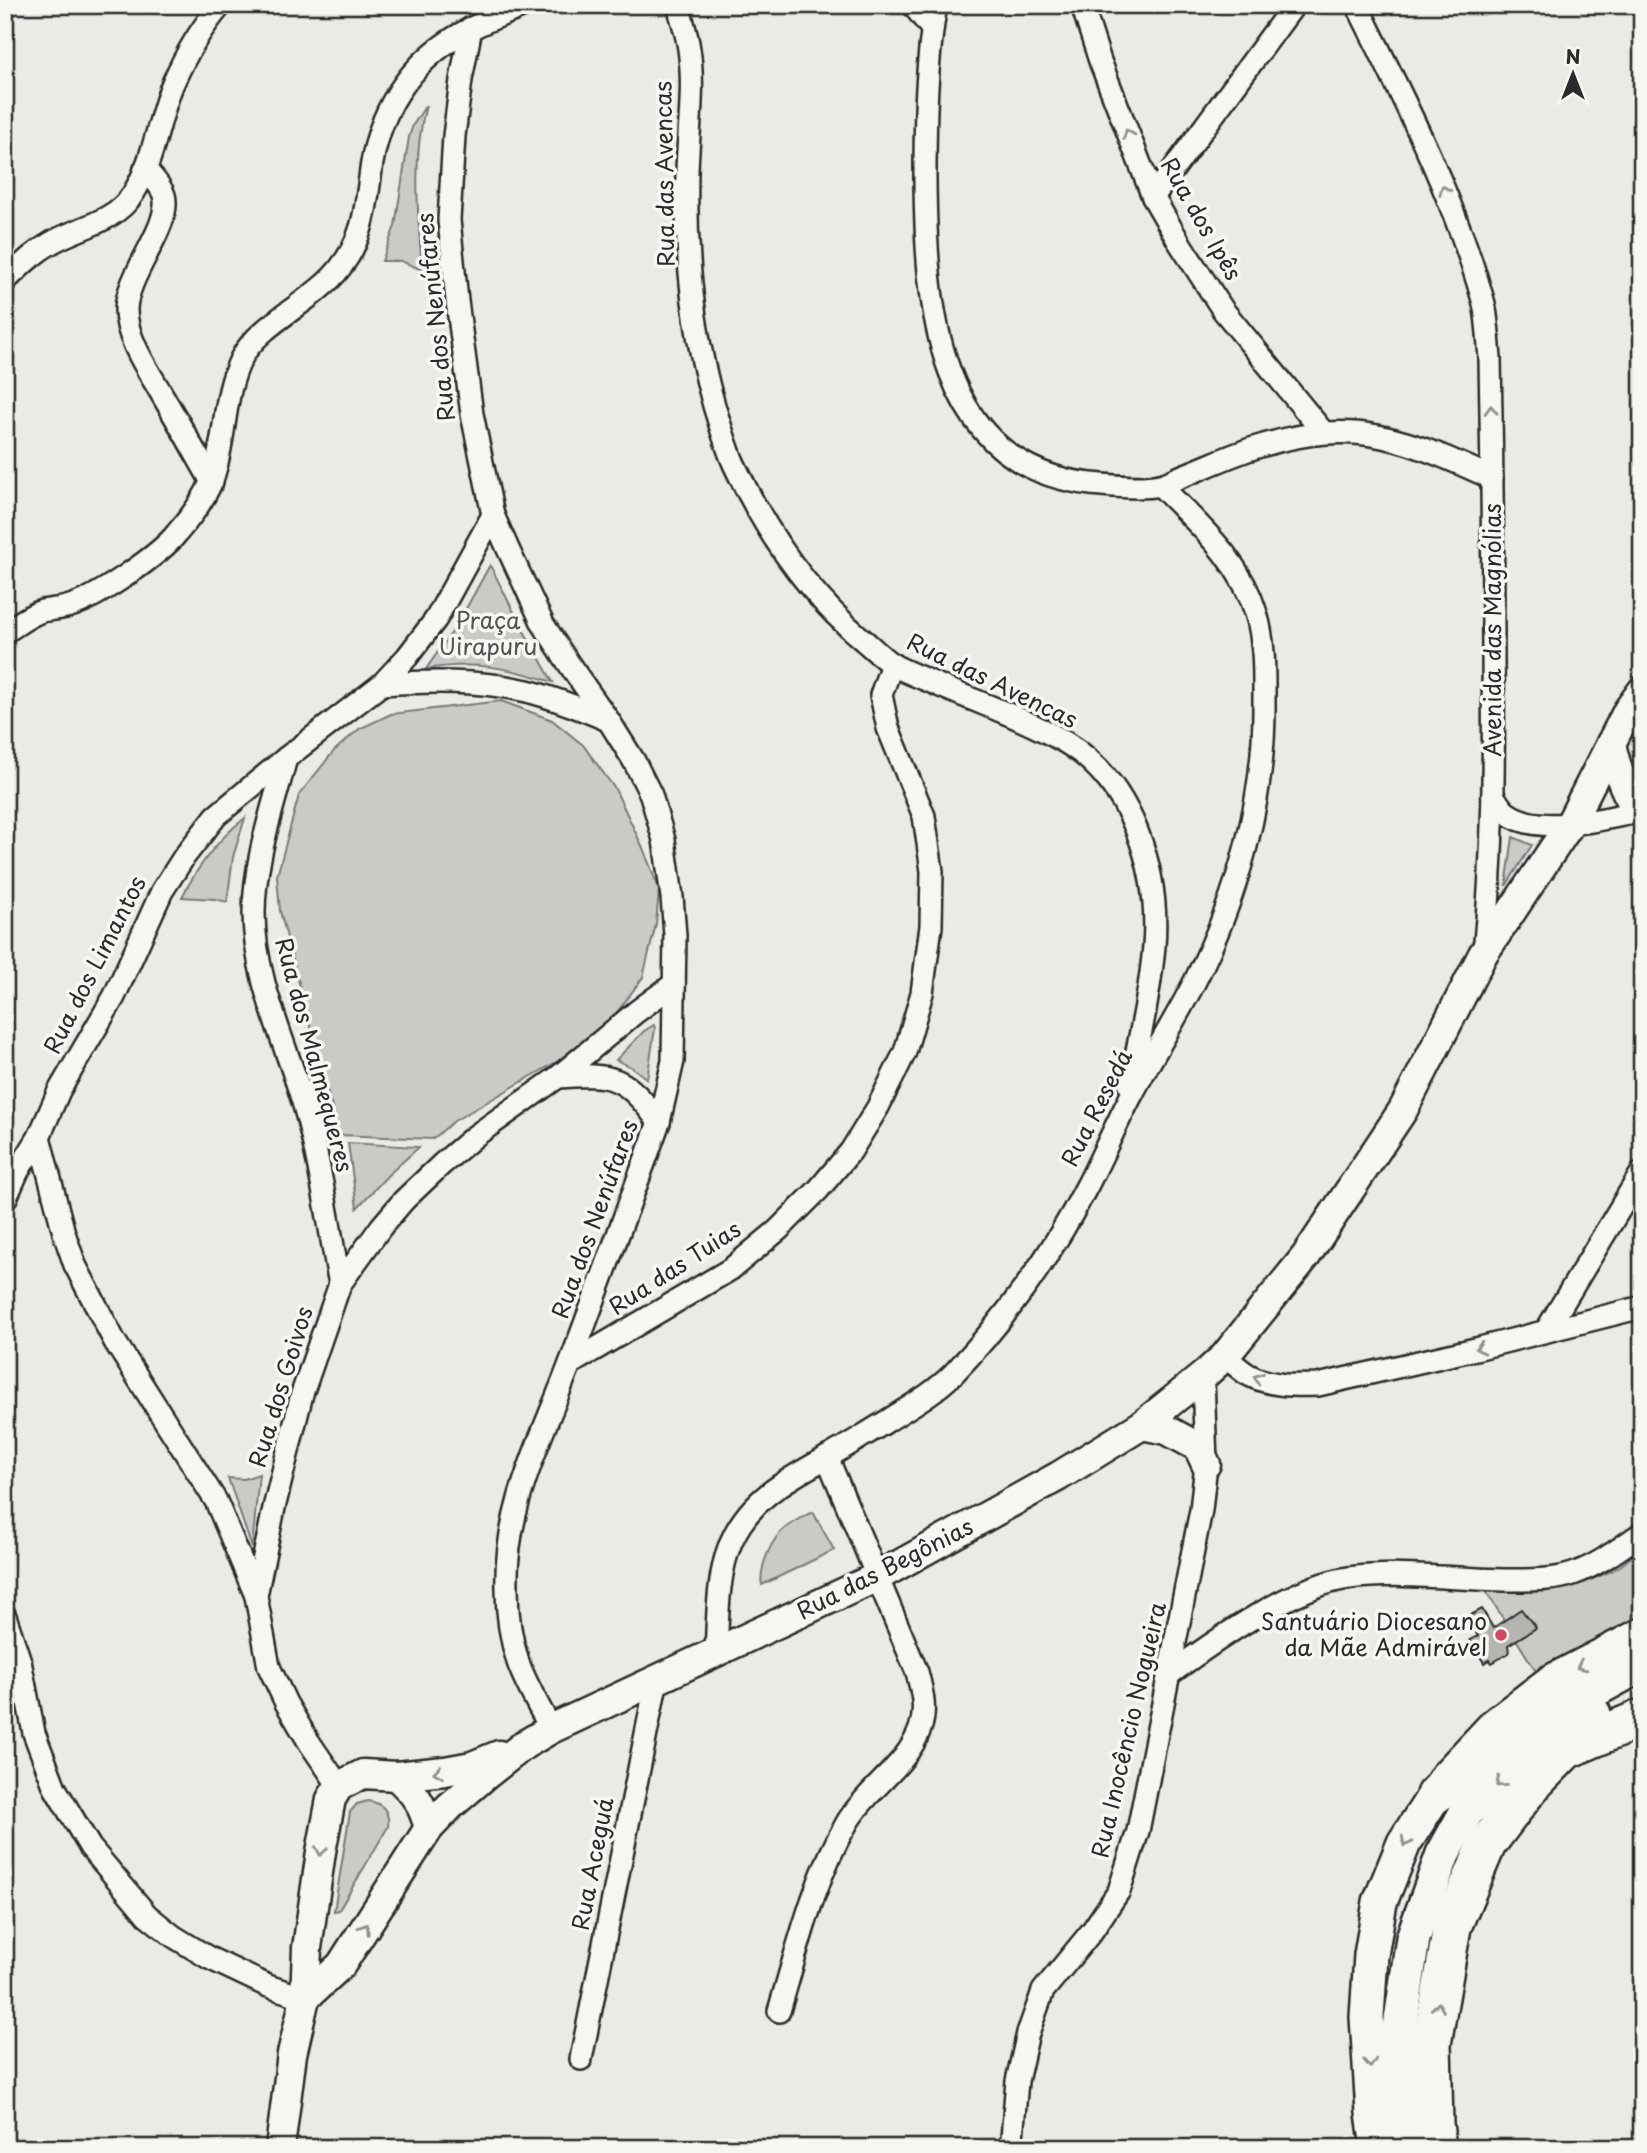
<svg xmlns="http://www.w3.org/2000/svg" width="1647" height="2153" viewBox="0 0 1647 2153" font-family="'Playpen Sans',sans-serif">
<style>
.green{fill:#cacac7;stroke:#7a7a79;stroke-width:2}
.building{fill:#b4b4b1;stroke:#2b2b2b;stroke-width:2}
.lines{fill:none;stroke-linecap:round;stroke-linejoin:round}
.minor-casing{stroke:#2b2b2b;stroke-width:26}
.secondary-casing{stroke:#2b2b2b;stroke-width:33}
.trunk-casing{stroke:#2b2b2b;stroke-width:38}
.motorway-casing{stroke:#2b2b2b;stroke-width:42}
.minor{stroke:#f6f6f2;stroke-width:21}
.secondary{stroke:#f6f6f2;stroke-width:28}
.trunk{stroke:#f6f6f2;stroke-width:33}
.motorway{stroke:#f6f6f2;stroke-width:37}
.oneway{stroke:#90908e}
.poi-dot{fill:#d1495b;stroke:#f6f6f2;stroke-width:2.5}
.labels{text-anchor:middle;stroke-width:7;stroke-linejoin:round;paint-order:stroke}
.street-label{font-size:23px;fill:#2b2b2b;stroke:#f6f6f2}
.park-label{font-size:23px;fill:#535352;stroke:#f6f6f2}
.poi-label{font-size:23px;fill:#2b2b2b;stroke:#f6f6f2;text-anchor:end}
</style>
<rect width="100%" height="100%" fill="#eaeae6"/>
<filter id="ink" filterUnits="userSpaceOnUse"><feTurbulence type="fractalNoise" baseFrequency=".0143" numOctaves="2"/><feDisplacementMap in="SourceGraphic" scale="14" xChannelSelector="R" yChannelSelector="G"/><feConvolveMatrix kernelMatrix="1 2 1 2 8 2 1 2 1" color-interpolation-filters="sRGB"/></filter>
<g filter="url(#ink)">
<g class="green">
<path d="M426,105c-14,53 -8,110 -4,165l-21,-9h-19l13,-35 14,-89 4,-12z"/>
<path d="M490,565l32,63 31,54c-47,-15 -78,-21 -127,-13l31,-44z"/>
<path d="M501,701l51,19 31,25 32,44 28,59 16,41 -3,35 -13,53 -28,38 -57,46 -104,60 -21,18 -94,-4 -59,-224 -3,-35 22,-81 35,-44 25,-22 32,-15z"/>
<path d="M245,818l-12,39 -6,45 -12,-3 -33,-2c15,-29 37,-59 63,-79z"/>
<path d="M1513,837l19,8 -26,41z"/>
<path d="M654,1025l1,4 -8,50 -14,-11 -17,-8 28,-29z"/>
<path d="M348,1143h1l70,4 -30,27 -32,34z"/>
<path d="M259,1474l-7,74 -24,-70 16,1z"/>
<path d="M813,1512l21,38 -72,35c-2,-8 0,-14 2,-22 10,-31 21,-37 49,-51z"/>
<path d="M1642,1549v73l-103,54 -55,-88c45,-1 96,4 136,-22 7,-5 14,-12 22,-17z"/>
<path d="M368,1801c15,2 22,10 20,26l-49,83 -5,1 16,-99 7,-8z"/>
</g>
<path class="building" d="M1482,1609l11,19 28,-19 15,19 -28,17 1,8 -17,10 -2,-3 -6,3 -14,-23 8,-4 -11,-19z"/>
<g class="lines">
<g class="minor-casing">
<g id="minor">
<path d="M678,5c4,15 9,29 11,44 6,39 -1,84 -2,123 -2,85 7,175 34,256 4,12 8,25 13,36 31,67 73,129 129,176 10,8 20,19 30,25 11,6 24,11 36,16 44,20 93,36 136,61 67,40 95,129 89,204 -4,47 -15,94 -24,140"/>
<path d="M913,5l19,24"/>
<path d="M936,5c-10,56 -11,118 -11,174 1,124 10,288 166,305 21,2 49,5 69,1 8,-2 17,-7 25,-10 26,-10 52,-23 79,-30 93,-28 144,-5 228,33"/>
<path d="M1082,5l18,56 53,136 26,45 44,68 100,122"/>
<path d="M1357,5c47,95 97,192 126,295 5,18 5,39 7,58 2,99 3,198 3,297 1,99 1,198 -9,297"/>
<path d="M471,28l-10,52 -7,56 -5,84 8,81 15,113 21,101 15,34 35,75 28,43 38,54 25,40 17,34 13,45 8,57 3,38 -2,126 -14,61c-29,80 -58,160 -88,239 -28,75 -67,146 -64,228 0,24 4,51 11,73 8,23 22,46 33,67"/>
<path d="M145,169c7,8 15,15 19,26 9,29 -38,80 -38,115 0,30 24,63 38,88 16,27 32,56 48,84"/>
<path d="M1153,197l141,-192"/>
<path d="M5,281c15,-14 28,-28 46,-38 27,-16 63,-20 82,-49 21,-33 25,-75 40,-111 12,-27 28,-55 48,-78"/>
<path d="M5,632c12,-7 24,-17 37,-21 10,-2 21,-2 31,-6 25,-8 88,-51 104,-72 13,-15 28,-35 35,-53 15,-41 10,-85 30,-123 18,-34 73,-56 98,-89 26,-33 26,-66 32,-105 10,-61 45,-108 100,-135 18,-9 36,-15 54,-23"/>
<path d="M382,684c49,-3 97,-4 145,7 28,7 55,18 81,29"/>
<path d="M286,758c-13,50 -32,103 -32,155 0,66 31,128 49,189 18,60 25,122 37,182"/>
<path d="M1493,795c4,6 8,14 14,18 32,24 99,5 135,-2"/>
<path d="M558,1077c56,-4 67,-1 101,45"/>
<path d="M39,1137l25,96 11,32 40,77 101,159 40,95"/>
<path d="M5,1200l13,-29 21,-34 20,-46 55,-94 48,-106 22,-34 32,-41 70,-58 96,-74 25,-27 29,-38 57,-104"/>
<path d="M1546,1331l96,-159"/>
<path d="M1225,1356c7,6 14,13 22,18 21,12 47,12 71,11l162,-37 162,-41"/>
<path d="M570,1364l161,-95 47,-39 40,-40 33,-39 27,-44 27,-55 17,-59 9,-67 1,-55 -8,-55 -36,-88 -7,-33 11,-31"/>
<path d="M5,1616l15,45 14,72 21,55 35,59 57,68 26,21 36,22 59,28 37,12"/>
<path d="M716,1653c2,-36 1,-77 15,-111 18,-42 55,-62 93,-83 20,-11 40,-24 60,-36 23,-15 49,-29 69,-49 52,-54 100,-121 134,-188 14,-27 26,-55 40,-82 21,-42 47,-81 68,-123 43,-85 70,-182 69,-278 0,-30 1,-61 -8,-90 -16,-54 -59,-89 -96,-128"/>
<path d="M1171,1673c45,-33 123,-88 178,-95 54,-7 111,2 166,2 18,0 41,0 58,-6 26,-9 47,-26 69,-41"/>
<path d="M339,1786l-30,-44 -23,-39 -17,-36 -13,-71 18,-88 28,-114 38,-110 41,-57 23,-27 38,-36 33,-28 83,-59 78,-65 38,-28"/>
<path d="M779,2011c19,-64 35,-133 69,-190 20,-33 59,-55 72,-92 7,-19 2,-38 -3,-57l-90,-215"/>
<path d="M581,2059l76,-380"/>
<path d="M1020,2148l-4,-2 -4,-8 5,-57 11,-48 15,-42 49,-60 27,-40 19,-60 63,-321 5,-46 -3,-88"/>
</g>
</g>
<g class="secondary-casing">
<g id="secondary">
<path d="M1611,743c5,25 12,47 27,68"/>
<path d="M1142,1425l25,5 31,17 8,17"/>
<path d="M396,1776c19,17 26,27 33,52"/>
<path d="M305,1998l36,-33 88,-137 21,-22 36,-31 38,-30 27,-16 326,-152 182,-101 83,-51 61,-49 22,-20 81,-100 97,-146 80,-156 87,-130 58,-114 14,-19"/>
<path d="M280,2148l12,-94 13,-56 2,-50 14,-96 10,-53 8,-13 24,-12 33,2 49,-5 27,-5 27,-11"/>
</g>
</g>
<g class="trunk-casing">
<g id="trunk">
<path d="M1378,2148l-5,-35 -6,-96 4,-62 9,-53 24,-59 43,-67 49,-52 55,-42 91,-47"/>
<path d="M1405,2148l-7,-107 15,-103 30,-84 24,-43 95,-80 32,-17"/>
</g>
</g>
<g class="motorway-casing">
<g id="motorway">
<path d="M1435,1795l43,-32 91,-61 73,-40"/>
<path d="M1437,2148l-3,-24 -2,-80 20,-117 35,-83 43,-57 36,-37 76,-32"/>
</g>
</g>
<use href="#minor" class="minor"/>
<use href="#secondary" class="secondary"/>
<use href="#trunk" class="trunk"/>
<use href="#motorway" class="motorway"/>
</g>
<defs><path id="oneway-chevron" d="M-2-3.5L2.5 0L-2 3.5" fill="none" stroke-width="1.6" stroke-linecap="round" stroke-linejoin="round" transform="scale(1.75)"/></defs>
<g class="oneway">
<use href="#oneway-chevron" transform="translate(1128 134) rotate(-111)"/>
<use href="#oneway-chevron" transform="translate(1444 190) rotate(-114)"/>
<use href="#oneway-chevron" transform="translate(1491 410) rotate(-91)"/>
<use href="#oneway-chevron" transform="translate(1480 1348) rotate(166)"/>
<use href="#oneway-chevron" transform="translate(1258 1378) rotate(-160)"/>
<use href="#oneway-chevron" transform="translate(1581 1666) rotate(153)"/>
<use href="#oneway-chevron" transform="translate(438 1772) rotate(172)"/>
<use href="#oneway-chevron" transform="translate(1500 1783) rotate(140)"/>
<use href="#oneway-chevron" transform="translate(1406 1842) rotate(118)"/>
<use href="#oneway-chevron" transform="translate(321 1851) rotate(99)"/>
<use href="#oneway-chevron" transform="translate(365 1928) rotate(-57)"/>
<use href="#oneway-chevron" transform="translate(1438 2007) rotate(-80)"/>
<use href="#oneway-chevron" transform="translate(1370 2063) rotate(86)"/>
</g>
</g>
<circle class="poi-dot" cx="1501" cy="1635" r="7"/>
<g class="labels">
<g class="street-label">
<text transform="translate(665 174) rotate(-91)" y="8">Rua das Avencas</text>
<text transform="translate(1201 219) rotate(60)" y="8">Rua dos Ipês</text>
<text transform="translate(436 317) rotate(-96)" y="8">Rua dos Nenúfares</text>
<text transform="translate(1493 630) rotate(-90)" y="8">Avenida das Magnólias</text>
<text transform="translate(992 681) rotate(26)" y="8">Rua das Avencas</text>
<text transform="translate(95 965) rotate(-63)" y="8">Rua dos Limantos</text>
<text transform="translate(314 1055) rotate(75)" y="8">Rua dos Malmequeres</text>
<text transform="translate(1097 1108) rotate(-63)" y="8">Rua Resedá</text>
<text transform="translate(595 1219) rotate(-70)" y="8">Rua dos Nenúfares</text>
<text transform="translate(675 1268) rotate(-33)" y="8">Rua das Tuias</text>
<text transform="translate(281 1387) rotate(-73)" y="8">Rua dos Goivos</text>
<text transform="translate(885 1569) rotate(-27)" y="8">Rua das Begônias</text>
<text transform="translate(1129 1730) rotate(-77)" y="8">Rua Inocêncio Nogueira</text>
<text transform="translate(593 1864) rotate(-79)" y="8">Rua Aceguá</text>
</g>
<g class="park-label">
<text x="488" y="629">Praça<tspan x="488" dy="26">Uirapuru</tspan></text>
</g>
<g class="poi-label">
<text x="1487" y="1630">Santuário Diocesano<tspan x="1487" dy="26">da Mãe Admirável</tspan></text>
</g>
</g>
<rect width="1647" height="2153" fill="none" stroke="#f6f6f2" stroke-width="28"/>
<rect x="14" y="14" width="1619" height="2125" fill="none" stroke="#2b2b2b" stroke-width="2.5" filter="url(#ink)"/>
<g transform="translate(1573 74)" stroke="#f6f6f2" stroke-width="5" paint-order="stroke">
<path d="M0-5L12 26L0 18L-12 26Z" fill="#2b2b2b"/>
<text y="-10" font-size="19" font-weight="bold" text-anchor="middle" fill="#2b2b2b">N</text>
</g>
</svg>
